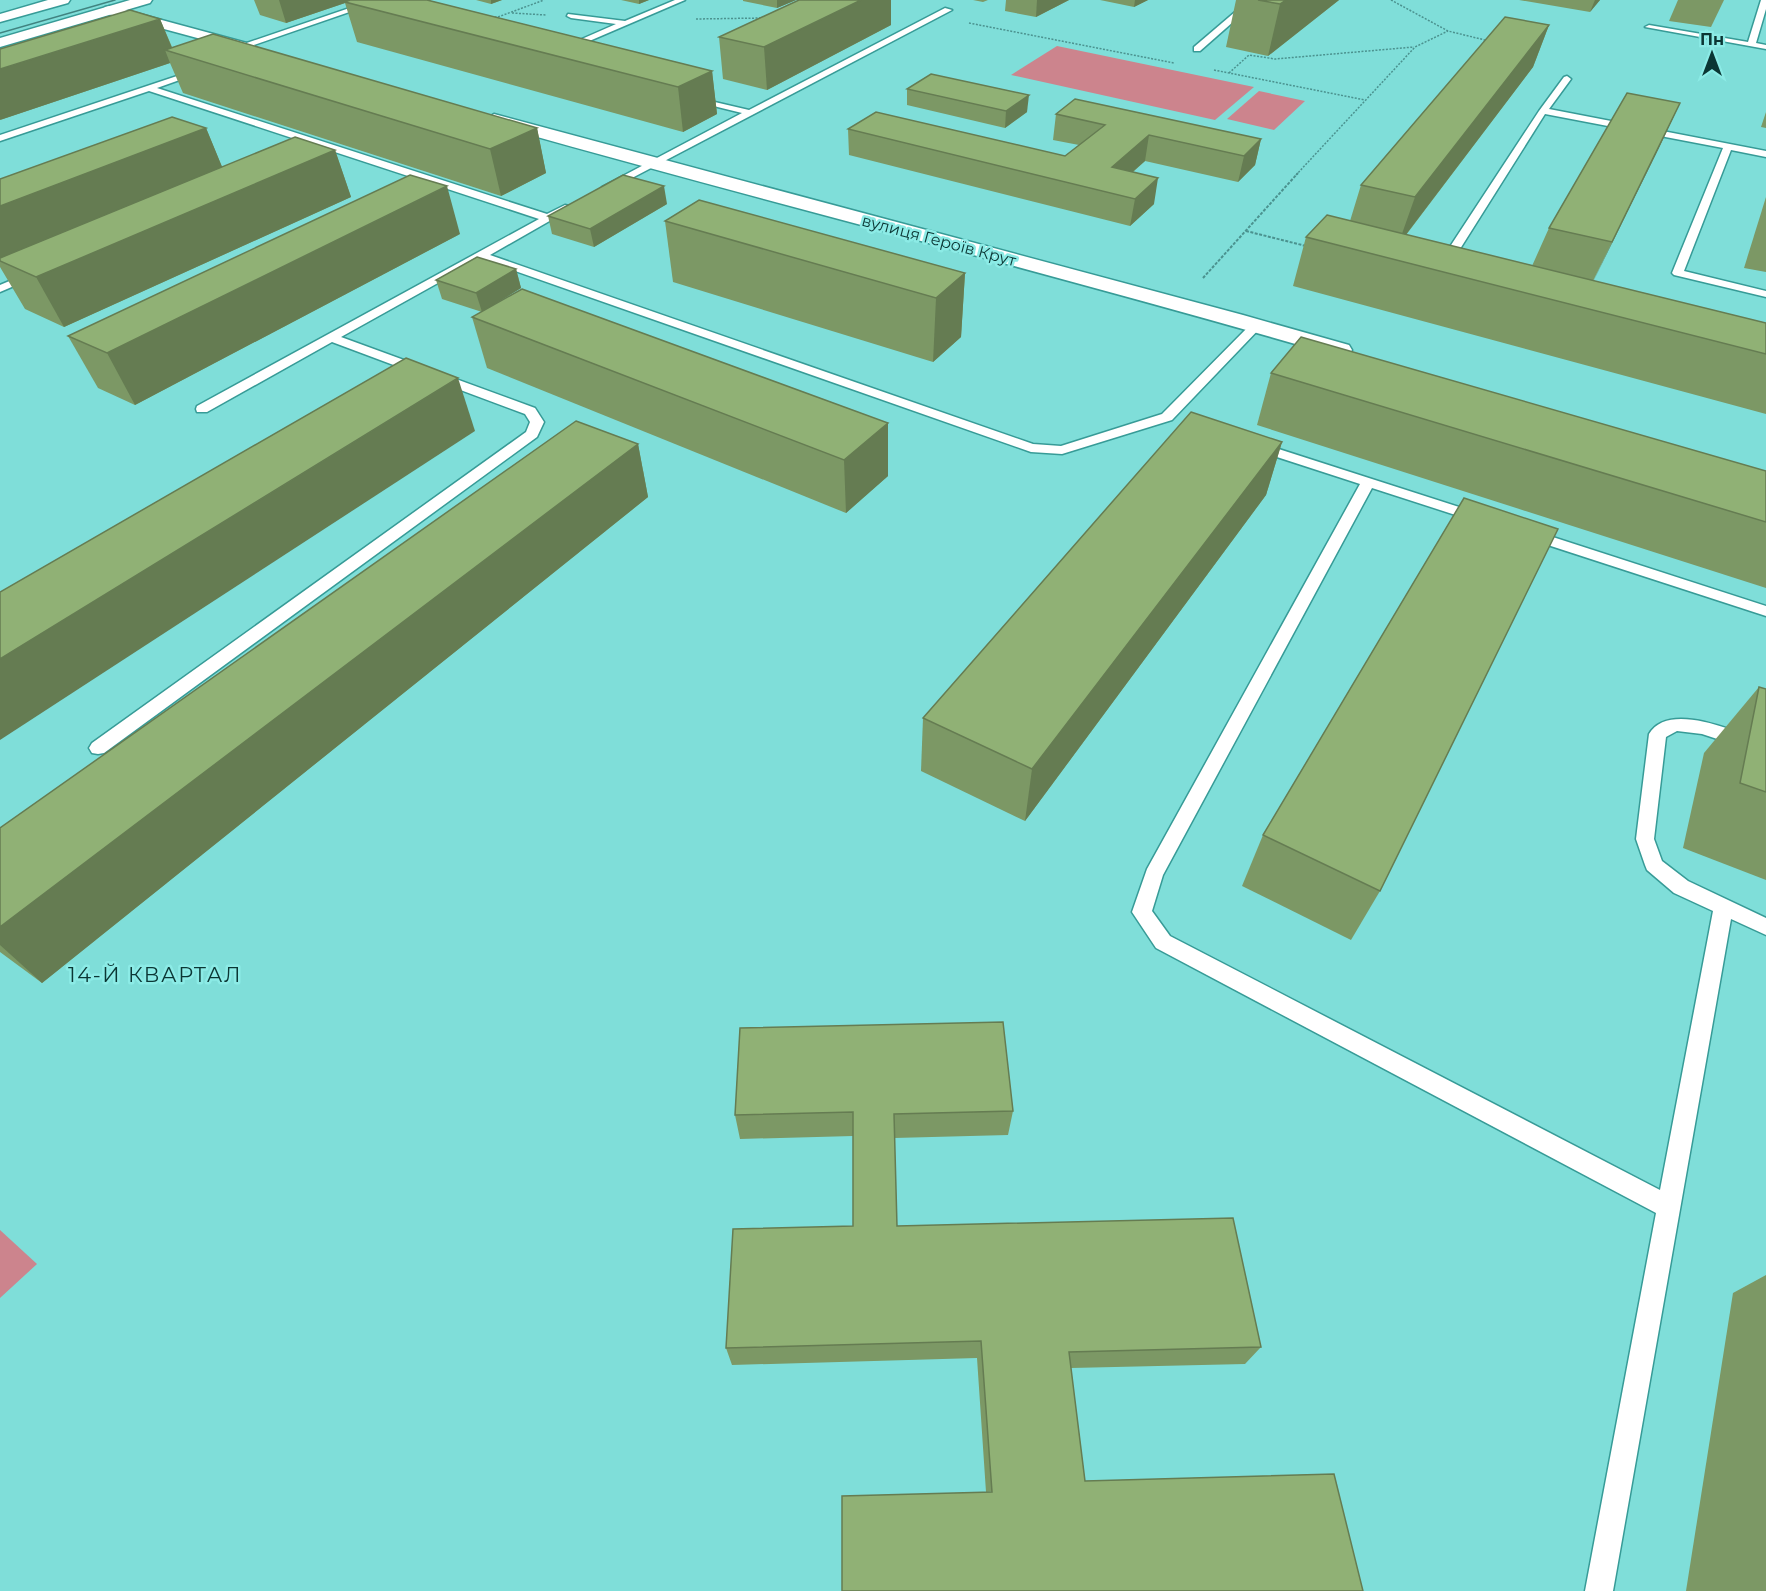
<svg xmlns="http://www.w3.org/2000/svg" width="1766" height="1591" viewBox="0 0 1766 1591" font-family="Montserrat,sans-serif">
<style>
.green{fill:#cc848d}
.lines{fill:none;stroke-linecap:round;stroke-linejoin:round}
.lane-casing{stroke:#379b97;stroke-width:3}
.street-casing{stroke:#379b97;stroke-width:3}
.secondary-casing{stroke:#379b97;stroke-width:3}
.path-far1{stroke:#4b928f;stroke-width:1.5;stroke-dasharray:2 1.5;stroke-linecap:butt}
.path{stroke:#4b928f;stroke-width:2;stroke-dasharray:3 1.5;stroke-linecap:butt}
.lane{fill:#fff;fill-rule:evenodd}
.street{fill:#fff;fill-rule:evenodd}
.secondary{fill:#fff;fill-rule:evenodd}
.tram{stroke:#408380;stroke-width:1.5}
.wall{fill:#7c9865}
.shaded-wall{fill:#657c52}
.building{fill:#90b175;stroke:#657c52;stroke-width:1.5}
.labels{text-anchor:middle;stroke-width:5;stroke-linejoin:round;paint-order:stroke}
.far-street-label{font-size:16px;fill:#0b3634;stroke:#8cebe6}
.neighbourhood-label{font-size:21px;letter-spacing:1.5px;fill:#0b3634;stroke:#8cebe6}
</style>
<rect width="100%" height="100%" fill="#7fded9"/>
<g class="green">
<path d="M1057,46l197,41 -39,33 -204,-45z"/>
<path d="M1259,91l46,10 -31,29 -47,-11z"/>
<path d="M0,1230l37,34 -37,34z"/>
</g>
<g class="lines">
<g class="lane-casing">
<g id="lane">
<path d="M373,0h11l-139,48 -7,-2z"/>
<path d="M675,0h10l-119,51 -7,-2 57,-25 -45,-6 -4,-2 1,-2 57,7z"/>
<path d="M1249,0h9l-58,51h-6v-4z"/>
<path d="M1761,0h5v9l-10,34 10,2v4l-121,-22 4,-2 99,17z"/>
<path d="M945,8l7,2 -341,179 -9,-2 140,-74 -53,-13v-4l60,14z"/>
<path d="M198,69l7,2 -48,17 390,126 18,-9 9,2 -84,48 543,189 28,2 101,-32 91,-92h8l2,3 -91,95 -110,34 -31,-2 -550,-193 -140,78 194,71 9,14 -7,15 -433,316 -6,1 -6,-1 -3,-5 3,-5 434,-311 4,-10 -5,-8 -193,-72 -125,70h-10l-1,-3 1,-3 342,-187 -390,-128 -149,50v-6z"/>
<path d="M1567,76l4,3 -22,30 217,42v6l-35,-7 -47,121 82,20v6l-92,-22 -2,-2 51,-125 -178,-34 -97,154 -2,2h-8l-2,-2 103,-157 25,-34z"/>
<path d="M31,272l6,3 -2,2 -35,15v-7z"/>
<path d="M1257,442l227,73 2,3 -7,4 -5,-1 -102,-33 -209,387 -11,36 18,25 490,254 53,-279 -39,-18 -27,-23 -2,-5 -9,-26 13,-105c20,-34 89,-1 117,8v13l-64,-21 -25,-3 -11,6 -12,102 8,22 26,20 78,37v17l-35,-16 -118,672h-28l71,-378 -500,-265 -24,-36 15,-43 213,-385 -108,-35 -2,-3z"/>
<path d="M1528,529l238,77v10l-243,-79 -2,-3 2,-3z"/>
</g>
</g>
<g class="street-casing">
<g id="street">
<path d="M110,6l144,39 2,3 -7,4 -144,-39 -2,-3 2,-3z"/>
<path d="M494,114l749,201 106,30 3,5 -3,5 -8,2 -8,-2c-280,-82 -564,-152 -845,-232l-2,-4z"/>
</g>
</g>
<g class="secondary-casing">
<g id="secondary">
<path d="M48,0h22l-2,3 -68,19v-8z"/>
<path d="M130,0h22l-2,3 -150,44v-9z"/>
</g>
</g>
<g class="path-far1">
<path d="M1391,0l57,31 41,10"/>
<path d="M512,13l34,2"/>
<path d="M491,17h7l46,-17"/>
<path d="M696,19l67,-1"/>
<path d="M969,23l205,40"/>
<path d="M1214,70l151,30"/>
<path d="M1229,73l20,-18 26,4 139,-12"/>
<path d="M1296,175l119,-128 33,-16"/>
</g>
<g class="path">
<path d="M1246,231l60,15"/>
<path d="M1203,278l95,-105"/>
</g>
<use href="#lane" class="lane"/>
<use href="#street" class="street"/>
<use href="#secondary" class="secondary"/>
<path class="tram" d="M0,33l115,-33"/>
</g>
<g class="wall">
<path d="M254,0h173l285,71 5,43 -34,18 -326,-90 -12,-39 -59,20 -26,-8z"/>
<path d="M476,0h26l-11,4z"/>
<path d="M621,0h28l-10,4z"/>
<path d="M743,0h53l-19,8 -34,-7z"/>
<path d="M973,0h15l-5,2z"/>
<path d="M1006,0h63l-33,17 -31,-6z"/>
<path d="M1100,0h48l-14,7z"/>
<path d="M1236,0h103l-71,56 -42,-9z"/>
<path d="M1519,0h81l-10,12z"/>
<path d="M1678,0h46l-13,27 -42,-6z"/>
<path d="M160,19l12,28 365,81 9,45 -45,23 -318,-103 -13,-30 -170,57z"/>
<path d="M891,25l-124,65 -44,-11 -4,-42z"/>
<path d="M1549,25l-16,42 -127,168 126,31 17,-38 131,-125 -87,178 173,42v91l-473,-128 13,-49 44,-16 11,-36z"/>
<path d="M907,89l120,23 -22,16 -98,-23z"/>
<path d="M1766,112v16l-5,-1z"/>
<path d="M1056,114l205,25 -6,26 -17,17 -93,-21 -12,11 21,32 -24,22 -281,-71 -1,-26 217,27 14,-11 -26,-5z"/>
<path d="M206,128l16,39 113,-17 16,47 -287,130 -39,-18 -25,-42v-88z"/>
<path d="M1766,197v75l-22,-4z"/>
<path d="M667,204l-73,43 -42,-13 -4,-18z"/>
<path d="M665,221l300,52 -4,64 -28,25 -260,-80z"/>
<path d="M460,234l-325,171 -37,-17 -30,-52z"/>
<path d="M516,269l5,19 -39,24 -40,-13 -6,-19z"/>
<path d="M472,317l416,106v53l-42,37 -359,-145z"/>
<path d="M1271,373l495,98v117l-509,-163z"/>
<path d="M1282,442l-16,53 -241,326 -104,-50 2,-53z"/>
<path d="M638,444l10,53 -606,486 -42,-31v-124z"/>
<path d="M1759,687l7,2v191l-83,-32 21,-95z"/>
<path d="M1263,835l117,56 -29,49 -109,-54z"/>
<path d="M740,1028l273,83 -5,24 -114,3 3,88 364,121 -16,17 -174,4 14,113 249,-7 -348,18 -9,-134 -245,7 -6,-17 127,-122v-90l-113,3 -5,-24z"/>
<path d="M1766,1275v316h-80l47,-298z"/>
</g>
<g class="shaded-wall">
<path d="M279,0h76l-10,2v1l-59,20z"/>
<path d="M491,0h11l-11,4z"/>
<path d="M639,0h10l-10,4z"/>
<path d="M777,0h19l-19,8z"/>
<path d="M861,0h30v25l-124,65 -3,-43z"/>
<path d="M1037,0h32l-33,17z"/>
<path d="M1135,0h13l-14,7z"/>
<path d="M1286,0h53l-71,56 12,-52z"/>
<path d="M1595,0h5l-10,12z"/>
<path d="M160,19l14,34 -9,-3 5,13 -170,57v-51z"/>
<path d="M1549,25l-16,42 -135,178 17,-48z"/>
<path d="M712,71l5,43 -34,18 -5,-45z"/>
<path d="M1029,95l-2,17 -22,16 1,-17z"/>
<path d="M1680,103l-21,45 -71,144 24,-50z"/>
<path d="M206,128l19,46 -225,87v-55z"/>
<path d="M537,128l9,45 -45,23 -11,-47z"/>
<path d="M1149,135l-4,26 -37,32 4,-26z"/>
<path d="M1261,139l-6,26 -17,17 6,-26z"/>
<path d="M335,150l16,47 -287,130 -28,-50z"/>
<path d="M1158,178l-4,26 -24,22 5,-27z"/>
<path d="M447,186l13,48 -325,171 -28,-52z"/>
<path d="M664,186l3,18 -73,43 -4,-18z"/>
<path d="M516,269l5,19 -39,24 -6,-19z"/>
<path d="M965,273l-4,64 -28,25 3,-64z"/>
<path d="M458,378l17,53 -475,309v-81z"/>
<path d="M888,423v53l-42,37 -2,-53z"/>
<path d="M1282,442l-16,53 -241,326 7,-52z"/>
<path d="M638,444l10,53 -606,486 -42,-38v-18z"/>
</g>
<g class="building">
<path d="M350,0h77l285,71 -34,16 -333,-85z"/>
<path d="M799,0h62l-97,47 -45,-10z"/>
<path d="M1258,0h28l-6,4z"/>
<path d="M130,10l30,9 -160,50v-20z"/>
<path d="M1505,17l44,8 -134,172 -54,-12z"/>
<path d="M213,34l324,94 -47,21 -325,-99z"/>
<path d="M931,74l98,21 -23,16 -99,-22z"/>
<path d="M1627,93l53,10 -68,139 -63,-14z"/>
<path d="M1075,99l186,40 -17,17 -95,-21 -37,32 46,11 -23,21 -287,-70 28,-17 189,44 40,-31 -49,-11z"/>
<path d="M172,117l34,11 -206,78v-27z"/>
<path d="M295,137l40,13 -299,127 -36,-16v-3z"/>
<path d="M410,175l37,11 -340,167 -39,-17z"/>
<path d="M623,175l41,11 -74,43 -42,-13z"/>
<path d="M699,200l266,73 -29,25 -271,-77z"/>
<path d="M1327,215l439,108v31l-460,-117z"/>
<path d="M477,257l39,12 -40,24 -40,-13z"/>
<path d="M522,289l366,134 -44,37 -372,-143z"/>
<path d="M1301,337l465,134v51l-495,-149z"/>
<path d="M406,358l52,20 -458,281v-67z"/>
<path d="M1191,412l91,30 -250,327 -109,-51z"/>
<path d="M576,421l62,23 -638,483v-99z"/>
<path d="M1464,498l94,31 -178,362 -117,-56z"/>
<path d="M1759,687l7,2v103l-26,-9z"/>
<path d="M1003,1022l10,89 -119,3 3,112 336,-8 28,129 -192,5 16,129 249,-7 29,117h-521v-95l150,-4 -11,-151 -255,7 7,-119 120,-3v-114l-118,3 5,-87z"/>
</g>
<g class="labels">
<g class="far-street-label">
<text transform="translate(939 240) rotate(15)" y="6">вулиця Героїв Крут</text>
</g>
<g class="neighbourhood-label">
<text x="155" y="982">14-Й КВАРТАЛ</text>
</g>
</g>
<g transform="translate(1712 54)" stroke="#8cebe6" stroke-width="4.5" paint-order="stroke">
<path d="M0-4.5L10 22L0 15L-10 22Z" fill="#0b3634"/>
<text y="-9" font-size="16" font-weight="bold" text-anchor="middle" fill="#0b3634">Пн</text>
</g>
</svg>
